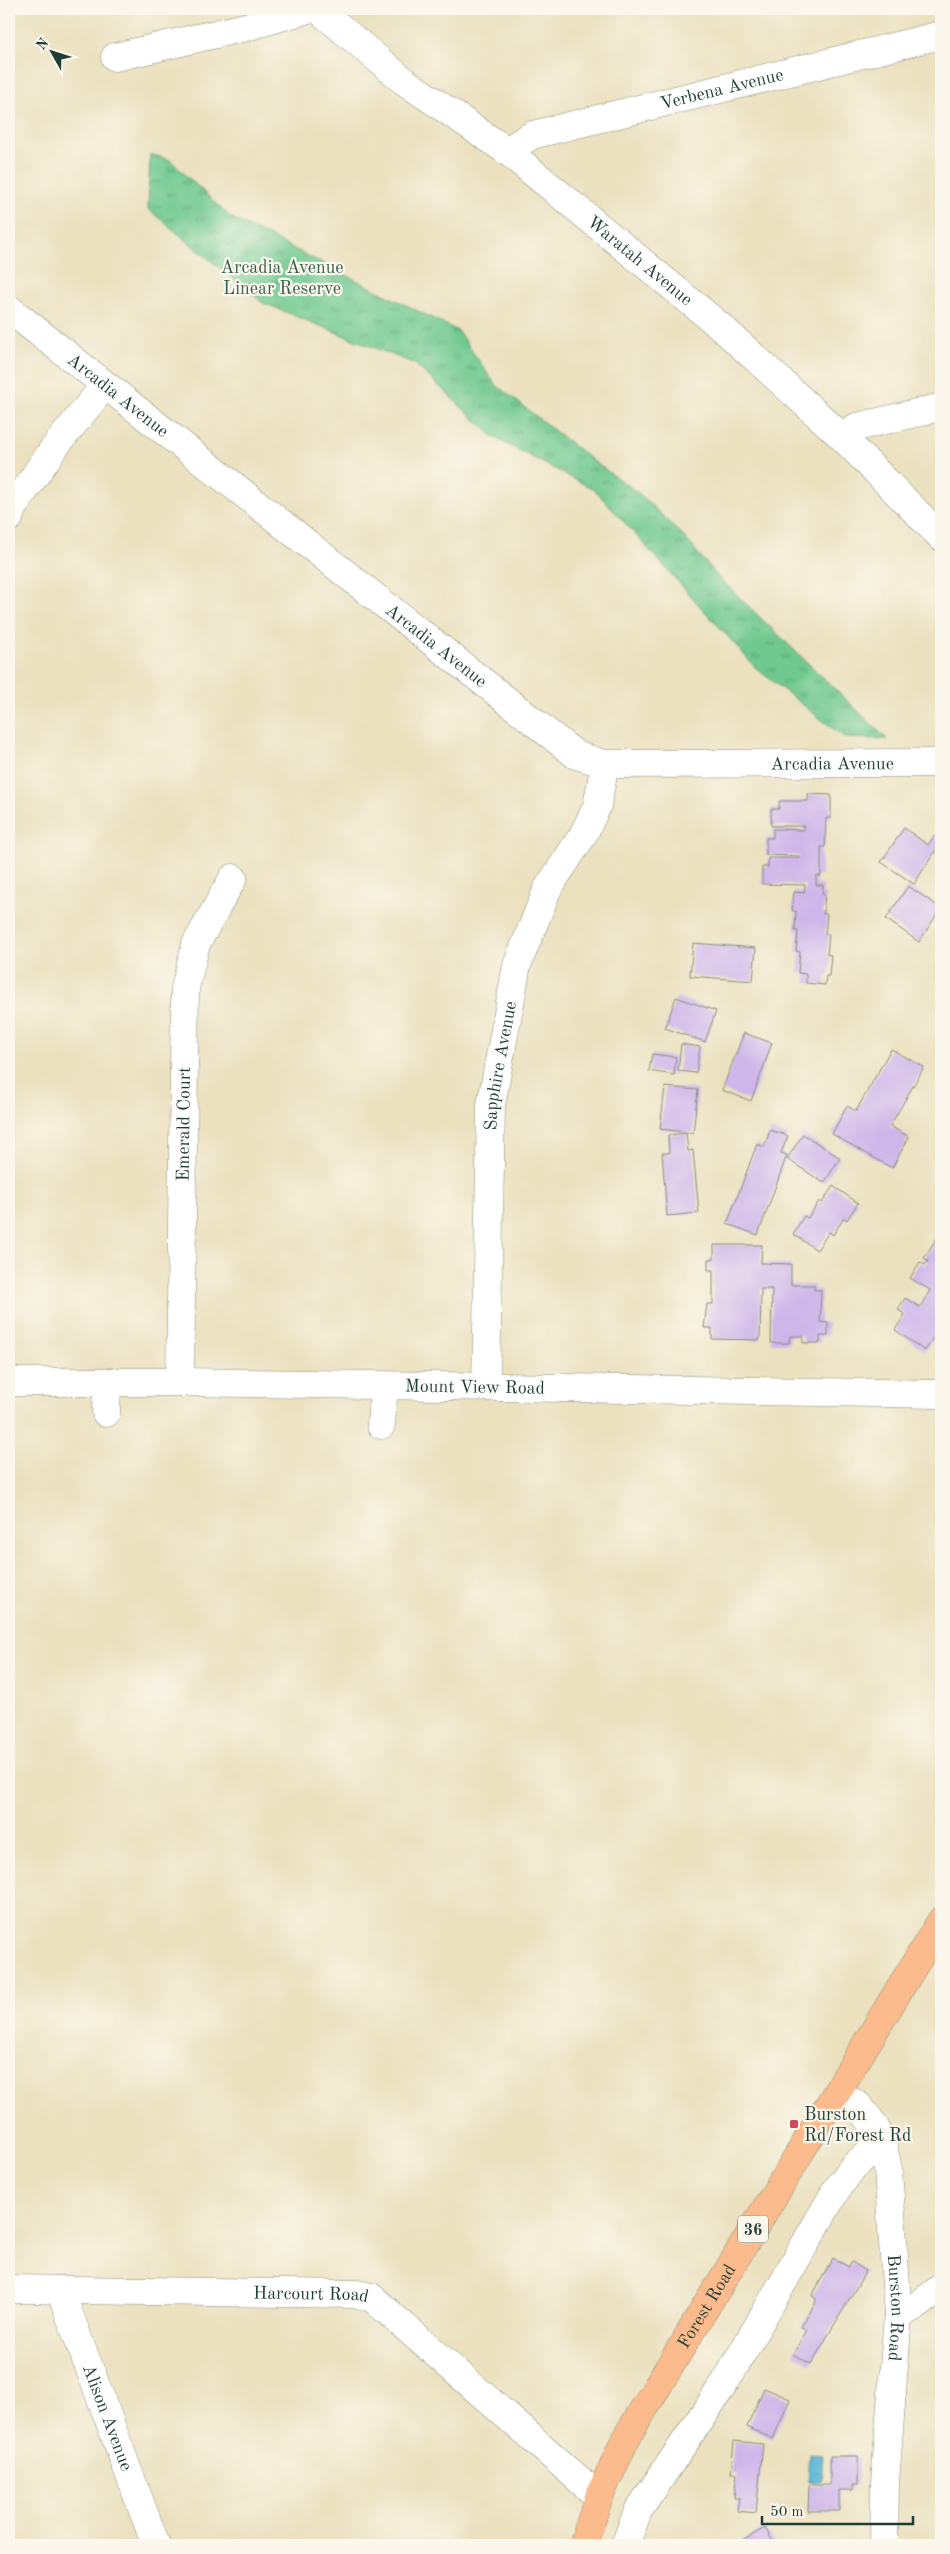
<svg xmlns="http://www.w3.org/2000/svg" width="950" height="2554" viewBox="0 0 950 2554" font-family="'Old Standard TT',serif">
<style>
.park{fill:url(#park-tufts);stroke:#478362}
.water{fill:url(#water-ripples);stroke:#3c7a86}
.building{fill:#ceb5ea}
.lines{fill:none;stroke-linecap:round;stroke-linejoin:round}
.minor-casing{stroke:#858f7a;stroke-width:29}
.major-casing{stroke:#858f7a;stroke-width:29}
.minor{stroke:#fff;stroke-width:28}
.major{stroke:#fbbb8c;stroke-width:28}
.poi-dot{fill:#d1495b;stroke:#fbf7ec;stroke-width:2}
.labels{text-anchor:middle;stroke-width:4.5;stroke-linejoin:round;paint-order:stroke}
.shield{fill:#fbf7ec;stroke:#61756b;stroke-width:1}
.shield-label{font-size:16px;font-weight:bold;fill:#1f3d34}
.street-label{font-size:18px;fill:#1f3d34;stroke:#fbf7ec}
.park-label{font-size:18px;fill:#33604b;stroke:#fbf7ec}
.poi-label{font-size:18px;fill:#1f3d34;stroke:#fbf7ec;text-anchor:start}
</style>
<defs>
<pattern id="park-tufts" width="24" height="20" patternUnits="userSpaceOnUse" patternTransform="scale(1.25)"><rect width="24" height="20" fill="#6fc990"/><path d="M3 7l-1-3M5 7V3M7 7l1-3M15 17l-1-3M17 17v-4M19 17l1-3" fill="none" stroke="#5ba476"/></pattern>
<pattern id="water-ripples" width="26" height="14" patternUnits="userSpaceOnUse" patternTransform="scale(1.25)"><rect width="26" height="14" fill="#5ab6d8"/><path d="M2 4q2-2 4 0t4 0M15 11q2-2 4 0t4 0" fill="none" stroke="#4a95b0"/></pattern>
</defs>
<rect width="100%" height="100%" fill="#fbf7ec"/>
<filter id="ink" filterUnits="userSpaceOnUse"><feTurbulence type="fractalNoise" baseFrequency=".02" numOctaves="2"/><feDisplacementMap in="SourceGraphic" scale="10" xChannelSelector="R" yChannelSelector="G"/><feConvolveMatrix kernelMatrix="1 2 1 2 8 2 1 2 1" color-interpolation-filters="sRGB"/></filter>
<filter id="wash" filterUnits="userSpaceOnUse"><feTurbulence type="fractalNoise" baseFrequency=".0096" numOctaves="4" result="noise"/><feDisplacementMap in="SourceGraphic" scale="20" xChannelSelector="R" yChannelSelector="G"/><feGaussianBlur stdDeviation="1.12" result="paint"/><feColorMatrix in="noise" values="0 0 0 0 0 0 0 0 0 0 0 0 0 0 0 0 0 1.4 0 .05"/><feComposite in="paint" operator="in"/></filter>
<g filter="url(#wash)">
<rect width="100%" height="100%" fill="#ebe1bf"/>
<path class="park" d="M150,154l20,6 60,57 228,114 37,53 98,77 48,34 45,44 31,37 170,163 -42,-1 -88,-69 -162,-179 -100,-52 -80,-74 -152,-61 -115,-94z"/>
<path class="water" d="M810,2454l13,1 -2,27 -13,-1z"/>
<g id="blocks">
<g class="building">
<path d="M808,794l23,1v23h-5l-1,29h-4v29h-5v9h7l-1,9 3,1 -2,19h4l-2,20h4l-2,20 4,1 -2,21h-3l-1,9 -19,-2v-9l-8,-1 2,-21 -4,-1 2,-20h-3l1,-20h-4l2,-19 10,1 1,-8 -43,-1v-17h6v-9h31v-2l-33,-1v-17h7v-9l31,1v-4h-33v-17h8v-8h29z"/>
<path d="M904,828l24,17 6,-9 5,3 2,-3v13l-3,-2 -24,37 -33,-22z"/>
<path d="M908,886l33,22 -22,34 -33,-23z"/>
<path d="M693,943l63,5 -3,33 -63,-5z"/>
<path d="M676,997l40,14 -11,31 -40,-14z"/>
<path d="M744,1033l28,10 -21,58 -29,-11z"/>
<path d="M681,1044l19,3 -4,26 -18,-2z"/>
<path d="M891,1049l33,18 -34,59 19,11 -17,31 -60,-34 15,-28 9,5z"/>
<path d="M652,1054l24,3 -2,18 -25,-4z"/>
<path d="M665,1087l33,3 -5,43 -33,-4z"/>
<path d="M770,1130l18,6 -7,17 6,2 -29,80 -31,-11 30,-80 7,3z"/>
<path d="M686,1133l2,18 5,-1 6,63 -32,3 -5,-63h7l-1,-18z"/>
<path d="M803,1134l37,24 -16,25 -37,-24z"/>
<path d="M833,1186l25,17 -11,17 -3,-2 -11,17 -4,-3 -12,18 -24,-16 11,-18 4,2 11,-17 3,2z"/>
<path d="M941,1238v87l-16,26 -30,-21 10,-16 -7,-4 7,-12 15,9 10,-17 -20,-12 10,-16 5,3 3,-4 -4,-3 12,-19 4,2z"/>
<path d="M714,1245h48l-1,18 30,1v21h23v5h7l-1,32 8,1v13h-8v7h-17v-7h-13l-1,7h-18l1,-54h-11l-1,51 -48,-1v-11h-8l3,-24h6v-34h-5v-11h6z"/>
<path d="M833,2258l16,9 3,-5 14,9 -55,93 -18,-10 14,-24 -6,-3 14,-23 1,-5 -4,-3z"/>
<path d="M764,2388l26,11 -17,40 -26,-12z"/>
<path d="M734,2441l29,3 -7,69 -19,-2 2,-13h-5l3,-25h-6z"/>
<path d="M830,2456h28v28h-5v6h-14v21h-31l1,-26h21z"/>
<path d="M765,2528l10,17h-40z"/>
</g>
</g>
</g>
<g filter="url(#ink)">
<use href="#blocks" fill-opacity="0" stroke="#858f7a" stroke-width="1"/>
<g class="lines">
<g class="minor-casing">
<g id="minor">
<path id="s1" d="M318,9l86,72 103,70 213,175 121,110 100,101"/>
<path d="M115,57l131,-30 62,-18"/>
<path id="s2" d="M507,151l25,-16 409,-100"/>
<path id="s3" d="M9,309l567,446 29,9 336,-1"/>
<path d="M841,436l16,-9 84,-20"/>
<path d="M9,518l4,-11 41,-59 51,-63"/>
<path id="s4" d="M9,1382h171l761,12"/>
<path id="s5" d="M180,1382l5,-394 11,-44 37,-66"/>
<path id="s6" d="M486,1387l5,-282 26,-140 31,-77 35,-53 14,-29 8,-42"/>
<path d="M106,1413l1,-29"/>
<path d="M381,1425l3,-39"/>
<path id="s7" d="M837,2092l22,14 15,19 8,16 6,28 10,146 -13,167 -1,63"/>
<path id="s8" d="M9,2289l348,5 14,3 228,200"/>
<path id="s9" d="M60,2290l96,255"/>
<path d="M898,2315l20,-10 23,-17"/>
<path d="M625,2545l13,-34 88,-130 109,-189 18,-25 29,-26"/>
</g>
</g>
<g class="major-casing">
<g id="major">
<path id="s10" d="M583,2545l16,-48 27,-59 315,-517"/>
</g>
</g>
<use href="#minor" class="minor"/>
<use href="#major" class="major"/>
</g>
</g>
<rect class="poi-dot" x="789" y="2119" width="10" height="10" rx="2.5"/>
<g class="labels">
<rect class="shield" x="738" y="2215.5" width="30" height="27" rx="4"/>
<g class="shield-label">
<text x="753" y="2235">36</text>
</g>
<g class="street-label">
<text dy="6" stroke="none"><textPath href="#s2" startOffset="225">Verbena Avenue</textPath></text>
<text dy="6" stroke="none"><textPath href="#s1" startOffset="409">Waratah Avenue</textPath></text>
<text dy="6" stroke="none"><textPath href="#s3" startOffset="139">Arcadia Avenue</textPath></text>
<text dy="6" stroke="none"><textPath href="#s3" startOffset="544">Arcadia Avenue</textPath></text>
<text dy="6" stroke="none"><textPath href="#s3" startOffset="979">Arcadia Avenue</textPath></text>
<text dy="6" stroke="none"><textPath href="#s6" startOffset="322">Sapphire Avenue</textPath></text>
<text dy="6" stroke="none"><textPath href="#s5" startOffset="258">Emerald Court</textPath></text>
<text dy="6" stroke="none"><textPath href="#s4" startOffset="466">Mount View Road</textPath></text>
<text dy="6" stroke="none"><textPath href="#s8" startOffset="302">Harcourt Road</textPath></text>
<text dy="6" stroke="none"><textPath href="#s10" startOffset="270">Forest Road</textPath></text>
<text dy="6" stroke="none"><textPath href="#s7" startOffset="236">Burston Road</textPath></text>
<text dy="6" stroke="none"><textPath href="#s9" startOffset="136">Alison Avenue</textPath></text>
</g>
<g class="park-label">
<text x="282" y="273">Arcadia Avenue<tspan x="282" dy="21">Linear Reserve</tspan></text>
</g>
<g class="poi-label">
<text x="804" y="2120">Burston<tspan x="804" dy="21">Rd/Forest Rd</tspan></text>
</g>
</g>
<rect width="950" height="2554" fill="none" stroke="#fbf7ec" stroke-width="30"/>
<g transform="translate(52 52) rotate(309)" stroke="#fbf7ec" stroke-width="4" paint-order="stroke">
<path d="M0-4L9 19L0 12L-9 19Z" fill="#1f3d34"/>
<text y="-8" font-size="14" font-weight="bold" text-anchor="middle" fill="#1f3d34">N</text>
</g>
<path d="M762 2516v8h151v-8" fill="none" stroke="#1f3d34" stroke-width="2.5"/>
<text x="770" y="2516" font-size="15" fill="#1f3d34" stroke="#fbf7ec" stroke-width="4" paint-order="stroke">50 m</text>
</svg>
